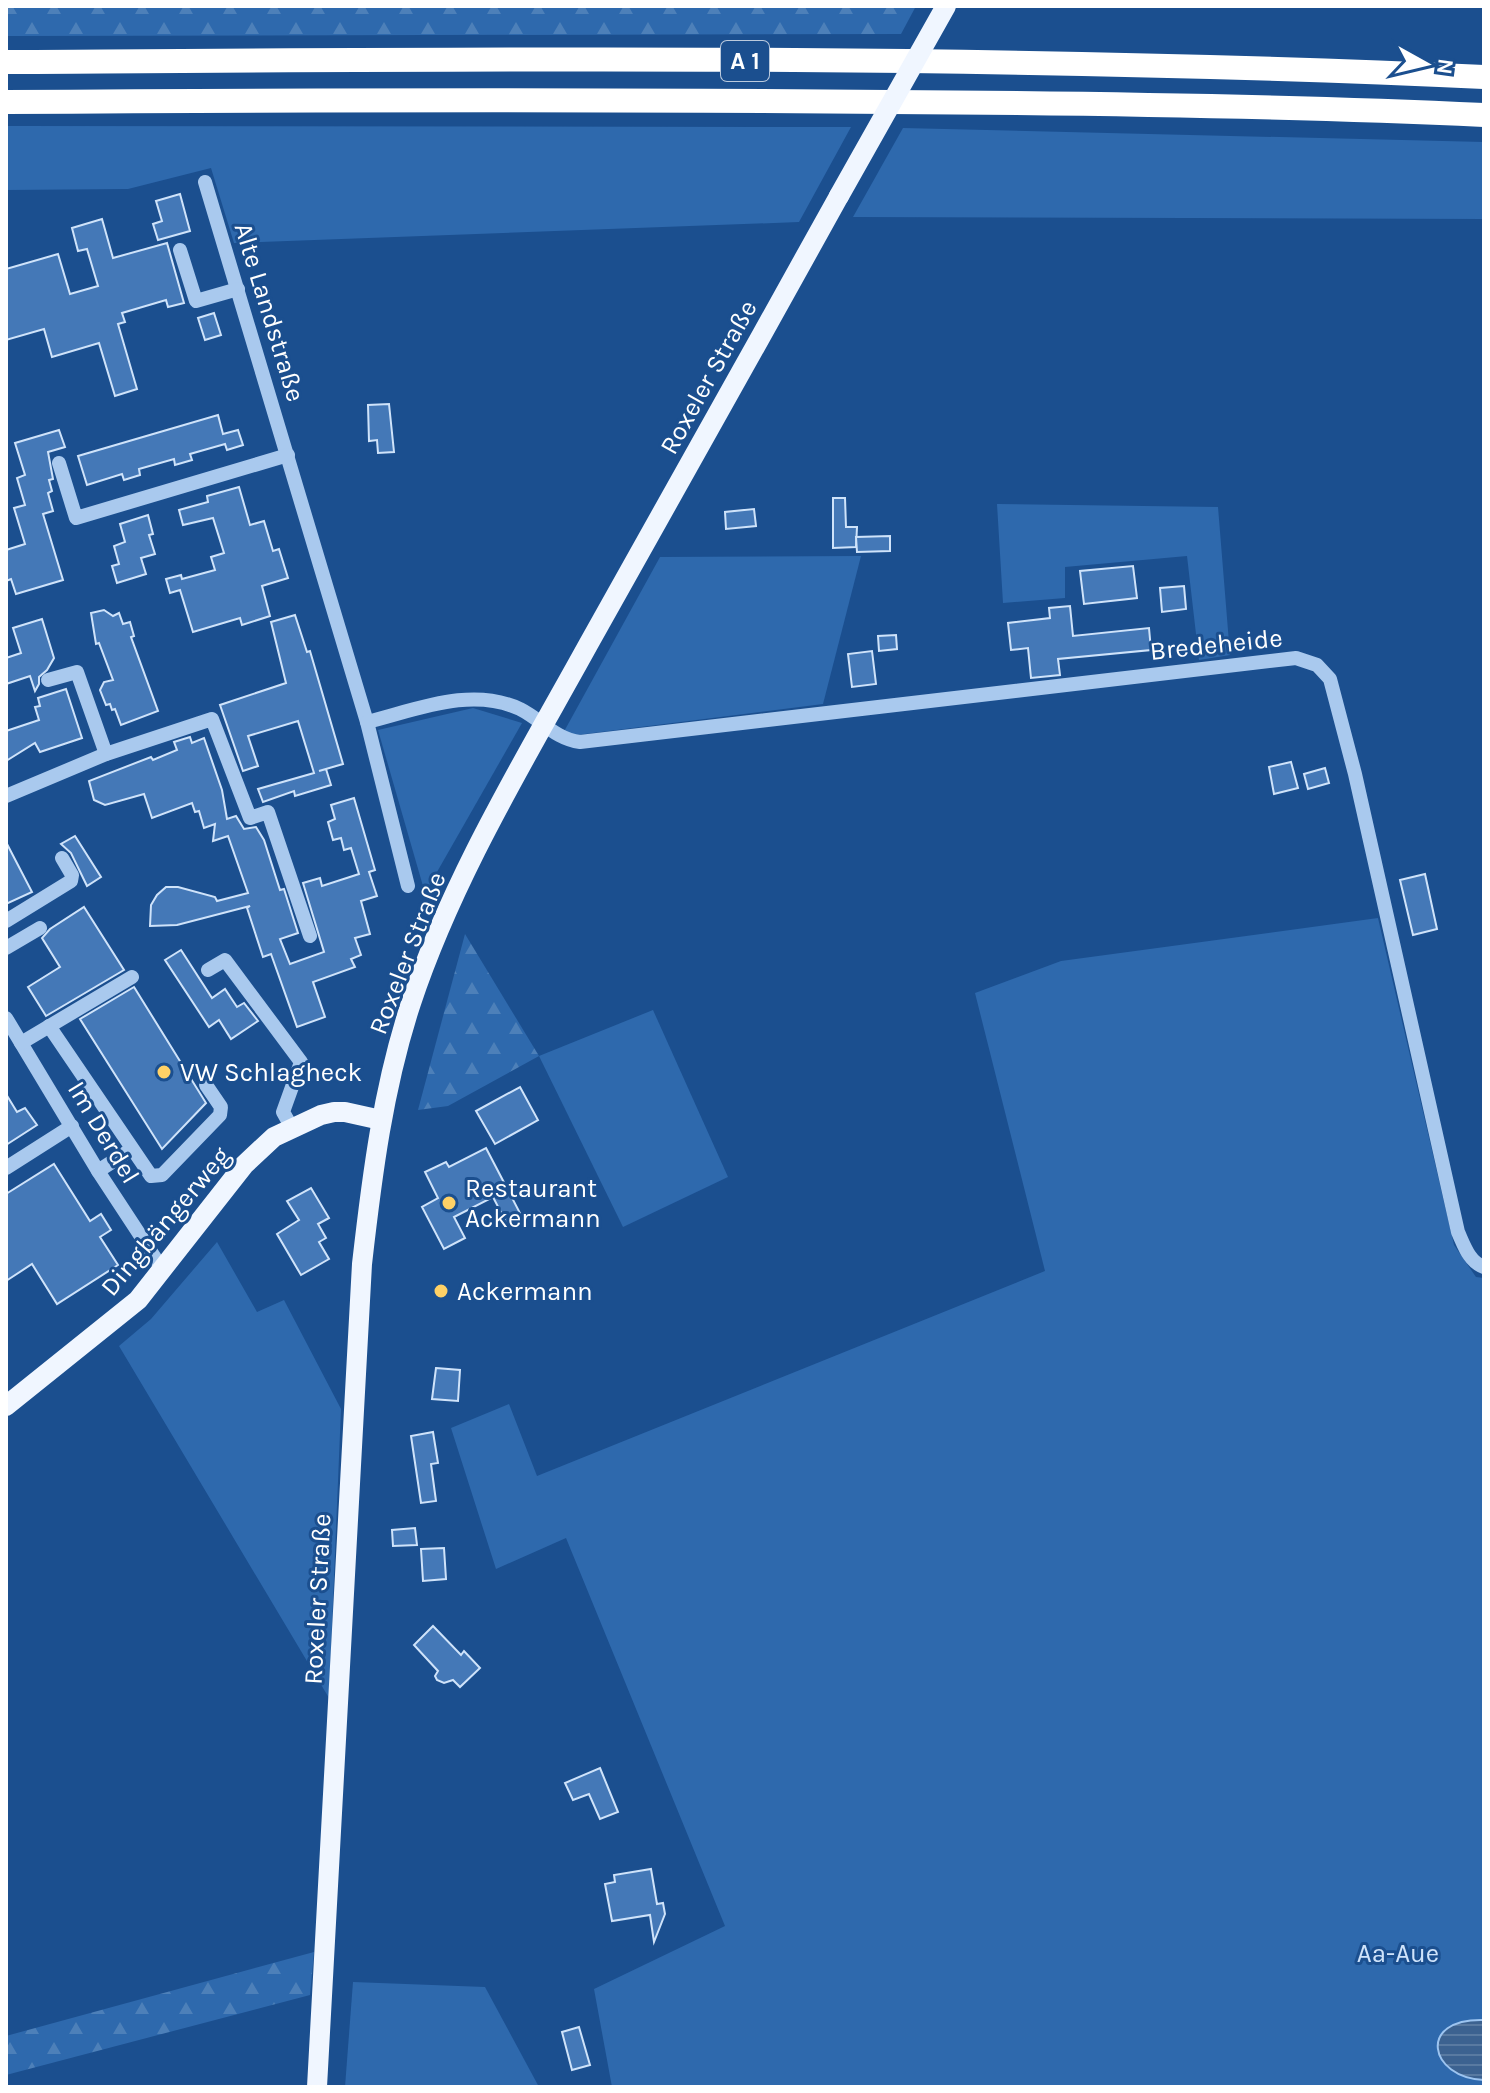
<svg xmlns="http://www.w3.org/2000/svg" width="1490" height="2093" viewBox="0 0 1490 2093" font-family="Karla,sans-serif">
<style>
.green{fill:#2e69ad}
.forest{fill:url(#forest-firs)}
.water{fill:url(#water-rules);stroke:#9cc4f0;stroke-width:2}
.building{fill:#4478b7;stroke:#cfe3fa;stroke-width:2}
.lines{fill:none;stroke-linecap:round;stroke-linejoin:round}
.minor{stroke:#a9c9ee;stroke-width:14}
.major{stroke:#f0f6ff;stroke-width:20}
.highway{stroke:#fff;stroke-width:24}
.major-bridge{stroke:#f0f6ff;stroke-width:20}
.poi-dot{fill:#ffd166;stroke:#1b4f8f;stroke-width:3}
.labels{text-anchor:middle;stroke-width:6;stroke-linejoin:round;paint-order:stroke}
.shield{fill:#1b4f8f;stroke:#bbcadd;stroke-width:2}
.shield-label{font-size:24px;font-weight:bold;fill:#fff}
.street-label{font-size:26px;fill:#fff;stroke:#1b4f8f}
.poi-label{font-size:26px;fill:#fff;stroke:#1b4f8f;text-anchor:start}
.park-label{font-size:26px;fill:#cfe3fa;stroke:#1b4f8f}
</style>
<defs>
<pattern id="forest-firs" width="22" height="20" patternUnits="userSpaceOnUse" patternTransform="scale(2)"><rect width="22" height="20" fill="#2e69ad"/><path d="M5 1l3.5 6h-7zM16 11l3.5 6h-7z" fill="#4d80b9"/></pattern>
<pattern id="water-rules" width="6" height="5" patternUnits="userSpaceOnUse" patternTransform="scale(2)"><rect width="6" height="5" fill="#3c6290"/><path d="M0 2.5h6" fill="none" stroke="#597aa1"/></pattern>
</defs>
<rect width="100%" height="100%" fill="#1b4f8f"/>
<g class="green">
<path d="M6,126l845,1 -52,95 -565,21 -23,-75 -83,21 -122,1z"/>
<path d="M903,128l581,14v77l-631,-2z"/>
<path d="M997,504l221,3 12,148 -31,5 -12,-104 -122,11v31l-62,5z"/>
<path d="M861,556l-38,148 -262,33 99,-180z"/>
<path d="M473,708l49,15 -97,170 -47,-163z"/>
<path d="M1378,918l76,327 22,32 8,1v809h-872l-18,-98 131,-63 -159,-388 -70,31 -45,-141 58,-24 28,72 508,-205 -70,-278 86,-32z"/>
<path d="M653,1010l75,167 -105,50 -84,-171z"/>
<path d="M217,1242l40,70 27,-12 57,109 -12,289 -210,-352 32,-27z"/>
<path d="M353,1982l132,5 54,100h-194z"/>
</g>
<g class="forest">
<path d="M6,6h910l-15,28 -895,2z"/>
<path d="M465,934l74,122 -91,50 -30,4z"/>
<path d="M314,1952l-4,43 -304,80v-39z"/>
</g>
<path class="water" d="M1484,2020v60c-55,-2 -68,-62 0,-60z"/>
<g class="building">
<path d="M180,194l10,37 -32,9 -5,-16 9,-3 -6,-20z"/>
<path d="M102,219l11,39 54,-15 17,60 -16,4 -2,-7 -44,13 3,9 -7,2 19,65 -22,7 -16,-53 -47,14 -8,-28 -38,11v-71l52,-15 12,40 28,-8 -11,-37 -9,2 -6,-23z"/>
<path d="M214,313l7,22 -16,5 -7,-22z"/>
<path d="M389,404l5,48 -16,1 -1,-13 -8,1 -1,-36z"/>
<path d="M218,415l5,19 15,-4 5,15 -16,5 -2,-6 -35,10 2,6 -17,5 -1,-6 -35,10 1,6 -16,5 -2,-6 -35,11 -9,-29z"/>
<path d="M59,430l6,17 -17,5 5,27 -4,1 3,11 -4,2 5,18 -10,3 20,66 -47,14 -5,-15 -5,2v-31l19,-6 -11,-36 11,-3 -8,-27 8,-3 -10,-32z"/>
<path d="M239,487l11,38 14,-4 9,30 6,-2 9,29 -26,8 8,30 -28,9 -2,-7 -47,14 -13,-42 -10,3 -4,-14 15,-4 1,4 33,-9 -4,-13 13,-4 -11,-35 -30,7 -4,-15 29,-8 -1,-6z"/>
<path d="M833,498h12l1,29h11l-1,20 -23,1z"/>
<path d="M754,509l2,17 -30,3 -1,-17z"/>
<path d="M148,515l5,19 -4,1 6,19 -14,4 5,16 -29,9 -5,-17 7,-2 -5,-18 11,-4 -5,-18z"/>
<path d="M890,536v15l-33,1 -1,-15z"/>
<path d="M1133,566l4,32 -53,6 -4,-33z"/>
<path d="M1184,586l2,23 -24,3 -2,-24z"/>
<path d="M1070,606l3,30 76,-8 2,22 -93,9 2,16 -29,3 -3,-30 -17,2 -3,-27 42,-5 -1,-10z"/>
<path d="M104,610l9,6 6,-3 4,11 7,-2 4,14 -3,1 27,74 -37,14 -6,-16 -3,1 -2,-6 -4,1 -6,-15 4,-8 9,-2 -14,-37 -3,1 -5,-31z"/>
<path d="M295,615l12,37 3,-1 33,113 -24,7 7,-2 5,16 -36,11 -1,-5 -31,11 -5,-13 56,-16 -16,-52 -50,15 10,30 -15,5 -23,-66 66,-22 -15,-61z"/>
<path d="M42,619l12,39 -7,12 -8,7v7l-4,7 -5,-15 -24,8v-26l15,-5 -8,-25z"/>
<path d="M896,635l1,14 -18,2 -1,-15z"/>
<path d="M872,651l4,33 -24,3 -4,-33z"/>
<path d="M66,689l16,49 -42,14 -5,-9 -29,18v-30l33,-11 -4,-13 5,-1 -2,-8z"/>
<path d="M190,737l2,6 12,-5 18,52 5,29 9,-3 8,13 12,-2 8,13 16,50 4,-1 14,44 -18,6 10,25 34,-12 -21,-69 17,-5 2,8 37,-12 -8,-26 -7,2 -3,-12 -8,2 -5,-18 7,-3 -4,-14 23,-7 21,72 -6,2 8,24 -16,5 9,33 -15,4 6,17 -10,4 4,8 -42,15 12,35 -28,10 -26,-73 -8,3 -16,-49 3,-2 -73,19 -27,1 1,-21 6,-10 9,-8h12l37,10 2,4 31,-8 -20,-57 -15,5 2,-17 -11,4 -5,-17 -4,1 -3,-9 -40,15 -8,-24 -39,11 -11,-5 -5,-19 62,-24 2,3 24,-10 -3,-8z"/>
<path d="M1291,762l7,26 -24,6 -5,-27z"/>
<path d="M1325,768l4,15 -21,6 -4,-15z"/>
<path d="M75,836l26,41 -14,9 -16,-33 -10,-9z"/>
<path d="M6,842l26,50 -26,12z"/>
<path d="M1425,874l12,55 -24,6 -13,-55z"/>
<path d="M84,907l40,63 -78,46 -18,-29 32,-20 -18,-29 8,-9z"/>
<path d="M181,950l31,48 13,-9 12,18 7,-4 14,18 -27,18 -12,-19 -10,7 -44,-67z"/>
<path d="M134,987l72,116 -44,46 -82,-130z"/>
<path d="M520,1087l18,33 -43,24 -19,-33z"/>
<path d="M6,1094l11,18 8,-4 12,17 -31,20z"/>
<path d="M486,1148l36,69 -15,7 -14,-27 -39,20 11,21 -21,11 -22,-42 16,-9 -13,-26 21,-10 3,5z"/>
<path d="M54,1164l36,57 11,-7 10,16 -11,7 18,28 -61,39 -25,-40 -26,17v-87z"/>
<path d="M311,1188l18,30 -11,6 8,14 -7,4 10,17 -28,16 -24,-41 22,-14 -12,-19z"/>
<path d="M436,1368l24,2 -2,31 -26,-2z"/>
<path d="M433,1432l5,31 -7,1 5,37 -15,2 -10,-67z"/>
<path d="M415,1528l2,17 -24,1 -1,-16z"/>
<path d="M444,1548l2,31 -23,2 -2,-32z"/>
<path d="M433,1626l28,29 3,-4 16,17 -20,19 -7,-7 -9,3 -7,-3 -2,-4 3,-5 -24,-26z"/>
<path d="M600,1768l18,44 -18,7 -11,-25 -16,6 -8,-17z"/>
<path d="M651,1869l6,35 6,-1 2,11 -11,28 -4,-27 -38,6 -7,-37 10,-2 -1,-7z"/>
<path d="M579,2027l11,38 -18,5 -10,-38z"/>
</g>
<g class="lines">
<g class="minor">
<path d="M205,182l162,540 41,164"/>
<path d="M180,250l16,51 42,-12"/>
<path d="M59,463l17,55 212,-63"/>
<path d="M48,680l29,-8 29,82"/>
<path d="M367,722c49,-12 104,-36 153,-13 22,11 35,30 60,33l716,-84 21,7 13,14 25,95 103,458c6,13 11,30 26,35"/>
<path d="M6,796l100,-42 106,-35 38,99 18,-6 42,124"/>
<path d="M6,921l65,-40 1,-6 -10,-17"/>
<path d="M6,948l34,-20"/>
<path d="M208,970l17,-10 76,102 -18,50 9,16"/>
<path d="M6,1018l92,153 65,99"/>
<path d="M49,1026l102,150 11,-1 58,-60 1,-8 -15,-22"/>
<path d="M21,1043l111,-66"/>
<path d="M6,1168l66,-42"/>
<path d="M98,1171l34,-22"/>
</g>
<g class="major">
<path d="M6,1406l132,-106 106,-135 30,-28 47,-22 13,-3h11l36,8"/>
<path d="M317,2087l45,-823c10,-88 21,-176 49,-261 42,-126 113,-242 177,-358 84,-150 168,-299 251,-449"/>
</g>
<g class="highway">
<path d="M6,62c492,-3 986,-8 1478,15"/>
<path d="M6,102c295,-2 589,-3 884,0 198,1 396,4 594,13"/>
</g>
<path class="major-bridge" d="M839,196l107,-190"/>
</g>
<g class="poi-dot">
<circle cx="164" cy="1072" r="8"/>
<circle cx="449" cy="1203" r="8"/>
<circle cx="441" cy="1291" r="8"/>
</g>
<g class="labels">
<rect class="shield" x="721" y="41" width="48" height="40" rx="6"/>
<g class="shield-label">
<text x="745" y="69">A 1</text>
</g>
<g class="street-label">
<text transform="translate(270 312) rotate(73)" y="9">Alte Landstraße</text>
<text transform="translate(708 377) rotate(-61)" y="9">Roxeler Straße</text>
<text transform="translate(1216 644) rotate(-6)" y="9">Bredeheide</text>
<text transform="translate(407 953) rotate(-69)" y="9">Roxeler Straße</text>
<text transform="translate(104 1132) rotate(59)" y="9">Im Derdel</text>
<text transform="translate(165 1221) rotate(-50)" y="9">Dingbängerweg</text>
<text transform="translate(317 1599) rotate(-87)" y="9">Roxeler Straße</text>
</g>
<g class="poi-label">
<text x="180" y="1081">VW Schlagheck</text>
<text x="465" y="1197">Restaurant<tspan x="465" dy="30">Ackermann</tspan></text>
<text x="457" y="1300">Ackermann</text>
</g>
<g class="park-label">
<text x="1398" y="1962">Aa-Aue</text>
</g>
</g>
<rect width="1490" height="2093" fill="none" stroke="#ffffff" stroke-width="16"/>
<g transform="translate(1426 64) rotate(98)" stroke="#1b4f8f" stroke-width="6" paint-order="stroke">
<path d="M0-6L14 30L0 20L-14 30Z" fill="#ffffff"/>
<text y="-12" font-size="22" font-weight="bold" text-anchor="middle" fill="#ffffff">N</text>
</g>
</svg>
